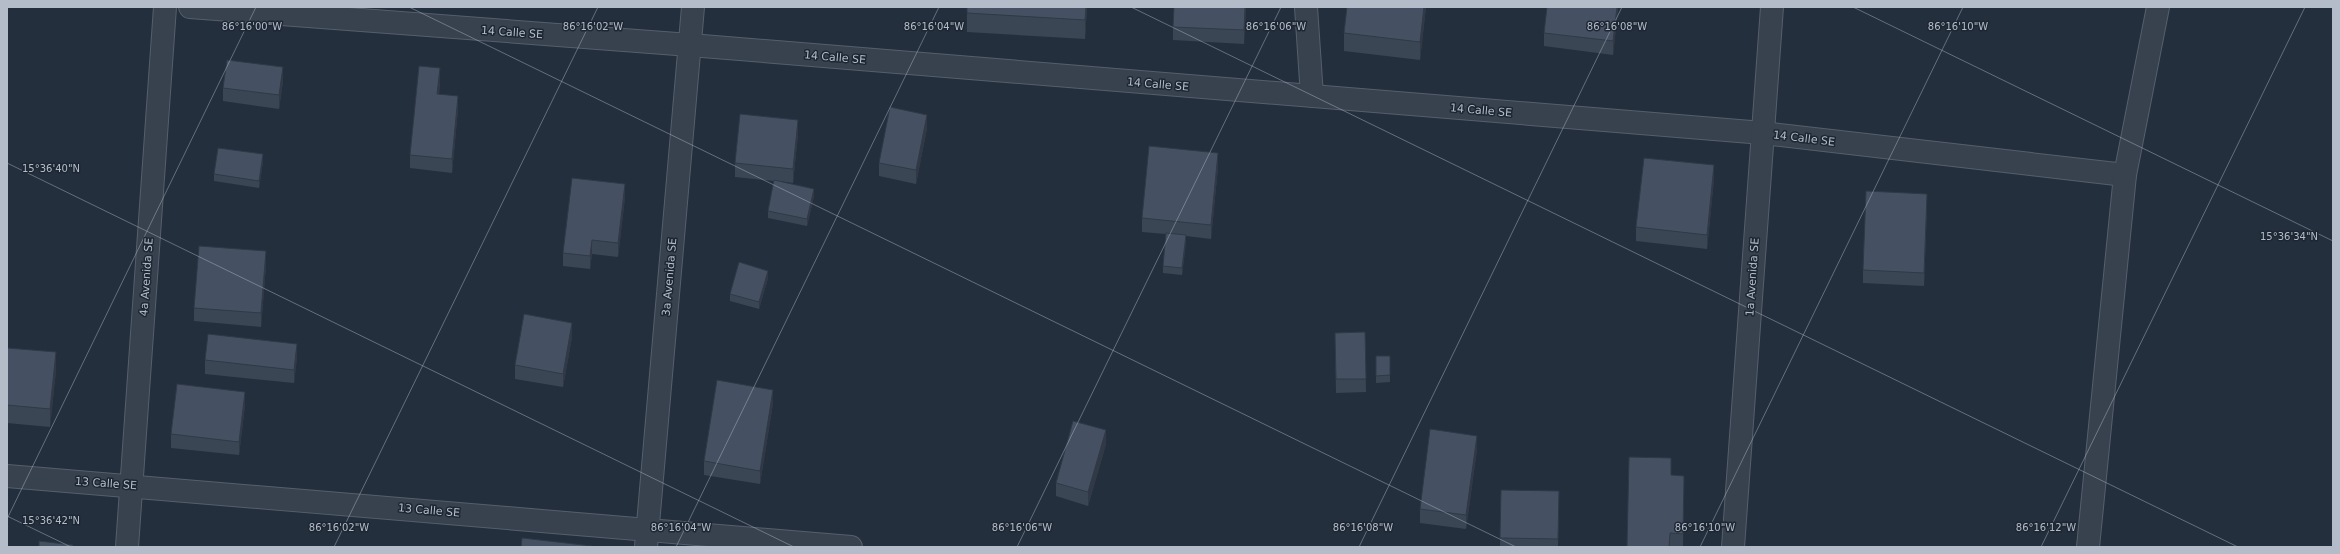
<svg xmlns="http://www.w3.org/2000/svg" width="2340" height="554" viewBox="0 0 2340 554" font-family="'DejaVu Sans',sans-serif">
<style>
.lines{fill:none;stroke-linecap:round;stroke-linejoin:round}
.minor-casing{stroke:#565f6c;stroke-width:24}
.minor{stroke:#38414e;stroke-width:22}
.wall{fill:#3b4654}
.shaded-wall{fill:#303945}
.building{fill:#455162;stroke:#303945}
.ticks{fill:none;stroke:#b4bcc9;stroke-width:1;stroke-opacity:0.45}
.labels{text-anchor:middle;stroke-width:3;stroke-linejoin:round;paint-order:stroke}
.street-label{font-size:11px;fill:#b4bcc9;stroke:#1d2633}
.ticks-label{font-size:10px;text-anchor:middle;fill:#b4bcc9;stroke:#1d2633;stroke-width:3;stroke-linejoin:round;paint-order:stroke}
</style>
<rect width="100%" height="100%" fill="#242f3e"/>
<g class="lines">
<g class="minor-casing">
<g id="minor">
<path d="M190,7l500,38 1073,88 362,42"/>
<path d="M1306,7l6,89"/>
<path d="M7,476l844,71"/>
<path d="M127,547l38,-540"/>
<path d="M646,547l47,-540"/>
<path d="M1733,547l39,-540"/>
<path d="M2088,547l37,-372 33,-168"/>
</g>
</g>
<use href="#minor" class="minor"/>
</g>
<g class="wall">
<path d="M1087,7l-2,32 -118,-7v-19z"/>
<path d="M1246,7l-2,37 -71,-4v-13z"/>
<path d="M1347,7h79l-6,53 -76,-9v-18z"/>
<path d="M1618,7l-5,48 -69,-9v-13z"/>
<path d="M283,81l-4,28 -56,-8v-13z"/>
<path d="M440,81l-1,13 19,15 -6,64 -42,-5v-13z"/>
<path d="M927,128l-11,56 -37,-8v-13z"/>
<path d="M798,134l-5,49 -13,-2 34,15 -7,30 -39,-8v-7l6,-30 -39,-4v-14z"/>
<path d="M263,161l-4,27 -45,-7v-7z"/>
<path d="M1218,167l-7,72 -25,-3v6l-4,33 -19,-2v-7l3,-32 -24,-2v-14z"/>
<path d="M1714,179l-7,70 -71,-8v-14z"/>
<path d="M625,197l-7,60 -26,-3 -2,15 -27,-3v-13z"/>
<path d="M1927,207l-3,79 -61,-3v-13z"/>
<path d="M266,265l-5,62 -67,-6v-13z"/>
<path d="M768,278l-9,31 -29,-8v-7z"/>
<path d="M1365,332l1,60 -30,1 -1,-60z"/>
<path d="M572,337l-9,50 -48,-8v-14z"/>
<path d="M7,348l49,22 -6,57 -43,-4z"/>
<path d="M1376,356h14v26l-14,1z"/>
<path d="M297,357l-3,26 -89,-9v-14z"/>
<path d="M773,403l-13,81 -56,-9v-14z"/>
<path d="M245,405l-6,50 -68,-7v-14z"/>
<path d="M1106,444l-18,62 -32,-10v-13z"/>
<path d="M1477,449l-11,80 -46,-6v-14z"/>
<path d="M1671,475l13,1 -1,71h-56z"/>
<path d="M1501,490l58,15 -1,42h-58z"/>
</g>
<g class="shaded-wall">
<path d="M1086,7h1l-2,32v-19z"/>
<path d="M1245,7h1l-2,37v-14z"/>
<path d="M1424,7h2l-6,53v-18z"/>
<path d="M1617,7h1v5l-5,43v-14z"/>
<path d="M283,67v14l-4,28v-14z"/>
<path d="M440,68v13l-3,27v-14z"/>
<path d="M458,96v13l-6,64v-14z"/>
<path d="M927,115v13l-11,56v-14z"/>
<path d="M798,120v14l-5,49v-14z"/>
<path d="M1218,153v14l-7,72v-14z"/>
<path d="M263,154v7l-4,27v-7z"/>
<path d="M1714,165v14l-7,70v-14z"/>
<path d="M625,184v13l-7,60v-14z"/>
<path d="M814,189v7l-7,30v-7z"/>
<path d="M1927,194v13l-3,79v-13z"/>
<path d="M1186,235v7l-4,33v-7z"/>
<path d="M592,240v14l-2,15v-13z"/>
<path d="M266,251v14l-5,62v-14z"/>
<path d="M768,271v7l-9,31v-7z"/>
<path d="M572,323v14l-9,50v-13z"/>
<path d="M297,344v13l-3,26v-13z"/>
<path d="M56,352v18l-6,57v-18z"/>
<path d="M773,390v13l-13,81v-13z"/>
<path d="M245,392v13l-6,50v-13z"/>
<path d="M1106,430v14l-18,62v-14z"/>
<path d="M1477,436v13l-11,80v-14z"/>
</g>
<g class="building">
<path d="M967,7h119l-1,13 -118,-7z"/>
<path d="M1174,7h71l-1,23 -71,-3z"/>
<path d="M1347,7h77l-4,35 -76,-9z"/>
<path d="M1547,7h70l-4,34 -69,-8z"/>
<path d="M227,60l56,7 -4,28 -56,-7z"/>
<path d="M419,66l21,2 -3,26 21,2 -6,63 -42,-4z"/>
<path d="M890,107l37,8 -11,55 -37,-7z"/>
<path d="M740,114l58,6 -5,49 -58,-6z"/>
<path d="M1149,146l69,7 -7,72 -69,-7z"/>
<path d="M218,148l45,6 -4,27 -45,-7z"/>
<path d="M1644,158l70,7 -7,70 -71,-8z"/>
<path d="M572,178l53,6 -7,59 -26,-3 -2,16 -27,-3z"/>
<path d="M774,180l40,9 -7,30 -39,-8z"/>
<path d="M1866,191l61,3 -3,79 -61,-3z"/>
<path d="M1166,233l20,2 -4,33 -19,-2z"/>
<path d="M199,246l67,5 -5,62 -67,-5z"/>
<path d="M739,262l29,9 -9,31 -29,-8z"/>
<path d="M524,314l48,9 -9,51 -48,-9z"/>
<path d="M1365,332l1,47h-30l-1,-46z"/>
<path d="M208,334l89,10 -3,26 -89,-10z"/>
<path d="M7,348l49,4 -6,57 -43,-4z"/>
<path d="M1376,356h14v19l-14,1z"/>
<path d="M717,380l56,10 -13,81 -56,-10z"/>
<path d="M177,384l68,8 -6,50 -68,-8z"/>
<path d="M1073,421l33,9 -18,62 -32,-9z"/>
<path d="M1430,429l47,7 -11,79 -46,-6z"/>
<path d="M1629,457l42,1v17l13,1 -1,58 -13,-1 -1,14h-42z"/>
<path d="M1501,490l58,1 -1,48 -58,-1z"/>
<path d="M522,538l70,8v1h-71z"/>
<path d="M39,541l34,4v2h-34z"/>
</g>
<path class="ticks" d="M409,7l1107,540M1131,7l1107,540M1853,7l480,234M7,163l787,384M7,516l64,31M7,519l249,-512M334,547l264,-540M676,547l263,-540M1017,547l264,-540M1359,547l263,-540M1700,547l263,-540M2041,547l264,-540"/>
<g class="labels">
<g class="street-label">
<text transform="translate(512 32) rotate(4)" y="4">14 Calle SE</text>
<text transform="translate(835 57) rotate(5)" y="4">14 Calle SE</text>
<text transform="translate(1158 84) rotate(5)" y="4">14 Calle SE</text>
<text transform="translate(1481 110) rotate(5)" y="4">14 Calle SE</text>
<text transform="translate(1804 138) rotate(7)" y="4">14 Calle SE</text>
<text transform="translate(146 277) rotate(-86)" y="4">4a Avenida SE</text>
<text transform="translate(669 277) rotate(-85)" y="4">3a Avenida SE</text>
<text transform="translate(1752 277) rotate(-86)" y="4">1a Avenida SE</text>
<text transform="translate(106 483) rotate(4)" y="4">13 Calle SE</text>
<text transform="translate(429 510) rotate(5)" y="4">13 Calle SE</text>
</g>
</g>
<g class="ticks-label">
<text x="252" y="30">86°16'00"W</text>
<text x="593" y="30">86°16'02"W</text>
<text x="934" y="30">86°16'04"W</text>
<text x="1276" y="30">86°16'06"W</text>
<text x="1617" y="30">86°16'08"W</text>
<text x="1958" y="30">86°16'10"W</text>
<text x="51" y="172">15°36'40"N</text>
<text x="2289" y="240">15°36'34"N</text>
<text x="51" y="524">15°36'42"N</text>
<text x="339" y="531">86°16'02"W</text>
<text x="681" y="531">86°16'04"W</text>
<text x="1022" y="531">86°16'06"W</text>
<text x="1363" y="531">86°16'08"W</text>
<text x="1705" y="531">86°16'10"W</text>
<text x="2046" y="531">86°16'12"W</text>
</g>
<rect width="2340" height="554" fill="none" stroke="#b4bcc9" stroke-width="16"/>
</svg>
